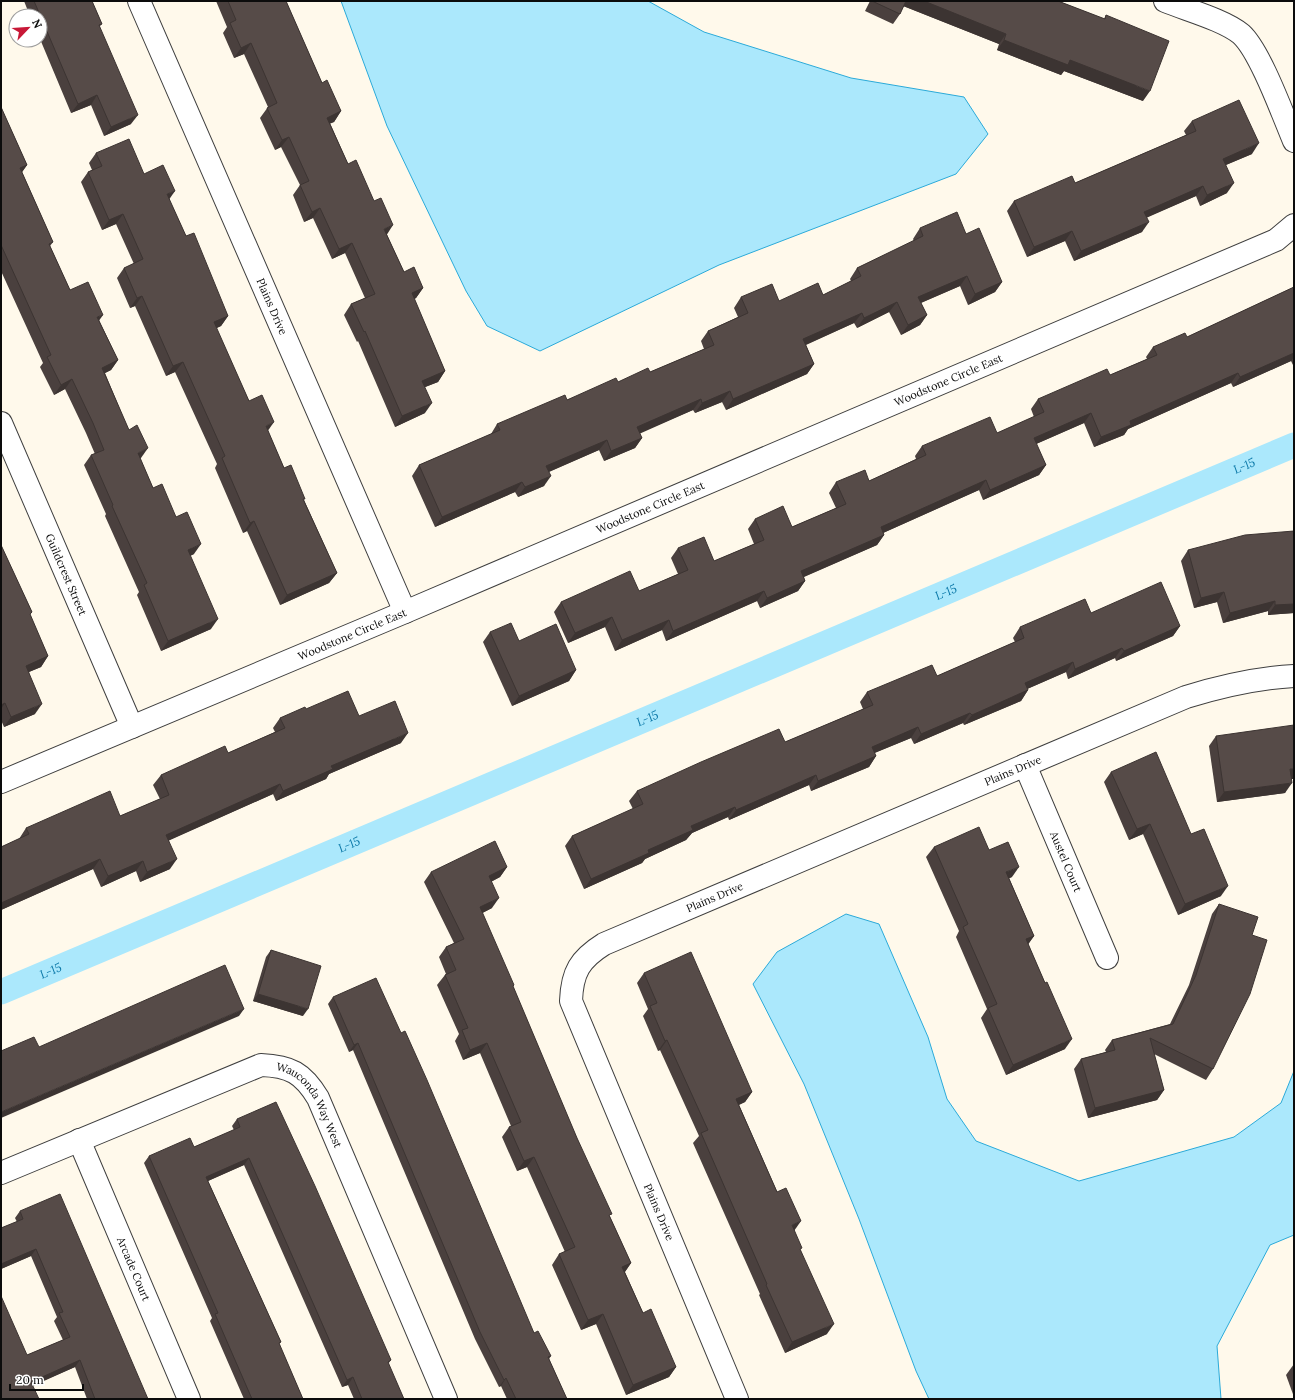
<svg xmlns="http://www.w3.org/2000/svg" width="1295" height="1400" viewBox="0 0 1295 1400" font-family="Lora,serif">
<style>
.water{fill:#abe8fc;stroke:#2baad9}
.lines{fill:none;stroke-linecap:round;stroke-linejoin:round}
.canal{stroke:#abe8fc;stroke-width:25}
.street-casing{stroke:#3f3f3f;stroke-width:24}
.street{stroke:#fff;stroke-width:22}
.wall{fill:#4a403e}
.shaded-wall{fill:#3c3432}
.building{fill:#564b48;stroke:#3c3432}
.labels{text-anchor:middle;stroke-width:4;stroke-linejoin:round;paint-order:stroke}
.street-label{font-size:11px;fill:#0c0c0c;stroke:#fff}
.water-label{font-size:12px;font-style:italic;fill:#0b78a8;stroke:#fff}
</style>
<rect width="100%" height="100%" fill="#fff9eb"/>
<g class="water">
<path d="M341,1h307l56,31 147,46 113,19 24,37 -32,40 -237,91 -179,86 -53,-25 -21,-35 -79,-165z"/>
<path d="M846,914l33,10 49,113 19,62 29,42 103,40 155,-44 47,-34 13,-32v164l-24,10 -53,101 4,53h-292l-13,-28 -57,-152 -55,-135 -51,-100 24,-32z"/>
</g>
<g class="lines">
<path class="canal" id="s1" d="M1,992l1293,-547"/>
<g class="street-casing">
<g id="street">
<path id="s2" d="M139,1l266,611"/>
<path d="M1165,1c22,9 59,19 76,33 19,17 42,81 53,107"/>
<path id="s3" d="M1,423l131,304"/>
<path id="s4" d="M1025,765l82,193"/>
<path id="s5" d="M1,782l404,-170 871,-372 18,-15"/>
<path id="s6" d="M79,1140l110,259"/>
<path id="s7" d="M1,1173l260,-108c29,1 42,8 57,33l128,301"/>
<path id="s8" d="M737,1399l-166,-398c1,-29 9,-42 33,-57l582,-247c36,-11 71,-19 108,-21"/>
</g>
</g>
<use href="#street" class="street"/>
</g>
<g class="wall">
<path d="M24,1h68l10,23 -3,3 32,97 -27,12 -13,-31 -20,8 -31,-74v-23h-10z"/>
<path d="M216,1h70l36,82 19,28 -7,11 -4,1 18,41 39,71 17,37 19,16 -7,10 -2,1 31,72 -7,11 -13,5v26l-30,14 -37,-86 -1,1 -13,-27 7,-11 14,-6 -20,-45 -13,6 -19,-41 -9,4 -11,-27 7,-10 -19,-38 -6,3 -15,-32 8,-11 -24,-53 -10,4 -11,-25 4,-6z"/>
<path d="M870,1h188l46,18 2,-4 37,86 -79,-30 -3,4 -64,-25 2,-6 -96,-38 -3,8 -7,10 -28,-13z"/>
<path d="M1,107l26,58 -5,7 31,70 -3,4 20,44 29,30 19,40 -7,10 -6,3 35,85 13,30 23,29 18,37 -4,2 21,73 -50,22 -24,-56 2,-3 -34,-76 1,-2 -22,-49 7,-10 4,-1 -9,-21 -21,-44 -11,6 -14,-28 3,-4 -42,-92z"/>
<path d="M1192,121l60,33 -26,11 1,28 -27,13 -4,-10 -49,21 -5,15 -68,29 -9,-20 -38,16 -20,-46 7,-10 61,-18 111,-48 -2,-4z"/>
<path d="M96,153l48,21 25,25 17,37 42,80 -7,10 -5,2 33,73 19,30 16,37 20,32 33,73 -8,10 -49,22 -33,-74 -4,2 -28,-65 2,-4 -42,-92 -9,4 -31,-70 -5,2 -13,-30 7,-10 10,-4 -18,-40 -14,6 -21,-48 7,-10 4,-2 -3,-7z"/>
<path d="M920,228l46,6 36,48 -7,10 -27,13 -8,-19 -39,17 6,12 -7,10 -19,10 -12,-23 -32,16 -3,-5 -48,22 8,19 -7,10 -81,36 -4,-8 -27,11 -2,-3 -54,23 3,5 -7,10 -31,13 -5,-11 -50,22 -5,14 -26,11 -3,-5 -80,35 -23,-51 7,-11 72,-31 6,-10 121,-42 32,-10 54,-23 -3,-8 7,-10 30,-14 -4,-9 7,-11 38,4 44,-6 28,-14 -1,-2 7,-11 57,-27 -1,-2z"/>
<path d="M1294,287v80l-3,-6 -58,26 -2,-4 -103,46 -4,6 -30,12 -10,-24 -48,21 10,21 -7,10 -56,25 -4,-10 -96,43 1,2 -7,10 -73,32 1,4 -7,10 -38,17 -3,-7 -91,40 -4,-11 -47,21 -10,-24 -37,16 -14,-31 7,-10 78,-11 39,-17 -7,-16 7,-10 36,13 40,-17 -6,-15 7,-10 37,8 44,-19 -7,-15 7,-11 33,-1 47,-22 -1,-3 7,-10 75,-13 37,-16 -3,-8 7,-10 72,-24 37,-16 -1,-2 7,-10 34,-10z"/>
<path d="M1294,531v82l-26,2v-4l-45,12 -6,-21 -23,6 -13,-47 7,-11z"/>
<path d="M1,545l31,67 -2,3 18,41 -7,11 -12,5 6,42 -31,13 -3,-7z"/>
<path d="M1091,613l89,13 -7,10 -57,25 -1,-3 -47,21 -2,-7 -39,17 1,1 -7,11 -57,24 -1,-2 -49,21 -3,-6 -37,15 2,3 -7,11 -58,24 -2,-6 -80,35 -1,-3 -36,16 -6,7 -41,19 -3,4 -58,26 -19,-43 7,-10 61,-27 -4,-8 8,-10 148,-49 78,-33 -3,-7 7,-10 70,-16 78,-34 -2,-4 7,-11z"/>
<path d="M490,632l29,9 57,29 -7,11 -57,25 -29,-64z"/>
<path d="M306,709l53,7 42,27 -72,31 -3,5 -50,22 -3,-7 -104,46 1,29 -30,13 -4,-11 -35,16 -8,-18 -92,41v-63l18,-8 7,-11 94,-12 40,-17 -7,-14 8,-10 67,-22 47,-21 -2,-4 7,-10z"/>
<path d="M1216,736l75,43 -6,14 -68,9 -8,-56z"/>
<path d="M1111,772l80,62 30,62 -43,19 -35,-81 -14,6 -25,-58z"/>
<path d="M934,847l55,3 23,27 -3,1 25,58 -6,8 17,39 20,66 -59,26 -25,-57 6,-9 -31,-72 3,-6 -33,-74z"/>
<path d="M507,867l-7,10 -9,5 1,26 -10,5 128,304 21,46 -6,9 18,41 33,54 -7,10 -43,18 -30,-71 -15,6 -29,-65 7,-11 6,-2 -38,-85 -10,4 -15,-34 7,-10 2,-1 -31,-73 -17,7 -8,-19 4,-7 -22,-49 8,-10 1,-1 -7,-17 7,-10 8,-4 -30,-61 7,-10z"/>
<path d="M1219,904l33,31 -39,134 -7,11 -52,-26 10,36 -7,10 -69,18 -14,-49 7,-10 25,-7 -1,-2 7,-10 58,-16 19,-39 23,-71z"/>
<path d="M271,950l32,66 -50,-15 13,-44z"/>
<path d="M644,973l108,119 -7,10 -6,3 55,125 33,104 -42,19 -26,-58 1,-1 -67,-151 6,-7 -39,-86 -2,1 -15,-35 5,-7 -11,-26z"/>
<path d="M333,997l201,336 17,23 -2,3 18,40h-60l-6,-13 -2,1 -24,-48 -122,-289 -4,2 -21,-48z"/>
<path d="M237,1119l154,241 -3,4 16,35h-50l-6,-14 -6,2 -98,-222 -36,16 73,161 -2,2 24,55h-59l-34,-78 2,-3 -68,-155 5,-7 45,-9 40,-17 -2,-4z"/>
<path d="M20,1211l128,188h-61l-12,-32 -74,32 26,-44 36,-15 -9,-19 3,-4 -26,-61 -30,13v-41l16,-6 -2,-4z"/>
<path d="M1294,1364v33l-8,-22z"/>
</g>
<g class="shaded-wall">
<path d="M904,1h20l82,33 -7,10 -98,-39z"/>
<path d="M1004,40l66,20 80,31 -7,10 -79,-30 -3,4 -64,-25z"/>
<path d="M251,43l-7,11 -10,4 7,-10z"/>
<path d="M97,95l-6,10 -20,8 7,-9z"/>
<path d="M341,111l-7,11 -14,6 7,-10z"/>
<path d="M138,115l-7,9 -27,12 7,-9z"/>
<path d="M289,137l-8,10 -6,3 7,-10z"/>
<path d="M1259,143l-7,11 -36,15 7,-10z"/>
<path d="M27,165l-7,10v-7z"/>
<path d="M1234,183l-7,10 -27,13 7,-11z"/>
<path d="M1203,186l-7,10 -59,26 7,-10z"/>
<path d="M175,191l-7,10 -1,-7z"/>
<path d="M320,208l-7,10 -9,4 8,-10z"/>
<path d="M123,214l-7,10 -14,6 7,-10z"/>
<path d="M1149,222l-7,10 -68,29 7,-10z"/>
<path d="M393,225l-7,11 -2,-7z"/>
<path d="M1072,231l-7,10 -38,16 7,-10z"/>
<path d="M352,243l-7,10 -13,6 7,-10z"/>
<path d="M967,276l-7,10 -49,21 7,-10z"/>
<path d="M1002,282l-7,10 -27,13 7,-11z"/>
<path d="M423,288l-7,10 -11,6 7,-11z"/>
<path d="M142,296l-7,10 -5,2 7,-10z"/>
<path d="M897,302l-8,10 -32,16 7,-10z"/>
<path d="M862,313l-8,10 -58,26 7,-10z"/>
<path d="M103,315l-7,10 1,-8z"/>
<path d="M927,315l-7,10 -19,10 7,-10z"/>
<path d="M228,316l-7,10 -14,7 7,-11z"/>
<path d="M1294,353v4l-3,4 -58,26 7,-10z"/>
<path d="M118,360l-7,10 -16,8 7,-10z"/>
<path d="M183,362l-8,10 -9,4 7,-10z"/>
<path d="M814,364l-7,10 -81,36 7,-11z"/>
<path d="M445,371l-7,11 -23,9 7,-10z"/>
<path d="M1238,373l-7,10 -103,46 -4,6 -30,12 7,-10 29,-16z"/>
<path d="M72,379l-7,10 -11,6 7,-10z"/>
<path d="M730,391l-8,11 -27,11 7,-10z"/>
<path d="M701,399l-8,11 -63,28 7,-11z"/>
<path d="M432,403l-7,10 -30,14 7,-11z"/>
<path d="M1091,413l-7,10 -57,25 7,-10z"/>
<path d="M274,422l-7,10 -1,-6z"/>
<path d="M642,438l-7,10 -31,13 7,-10z"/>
<path d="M607,440l-8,10 -60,26 7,-10z"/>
<path d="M148,448l-7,10 -10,5 7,-10z"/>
<path d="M1046,465l-7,10 -56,25 7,-10z"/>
<path d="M551,476l-7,10 -26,11 7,-10z"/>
<path d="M986,480l-7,10 -105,47 7,-10z"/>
<path d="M522,482l-7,10 -80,35 7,-10z"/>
<path d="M254,521l-7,10 -4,2 7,-10z"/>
<path d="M884,535l-7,10 -83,36 7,-10z"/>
<path d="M201,544l-7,10 -13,6 7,-10z"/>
<path d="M337,573l-8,10 -49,22 7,-10z"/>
<path d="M805,581l-7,10 -38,17 7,-10z"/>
<path d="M764,591l-7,10 -91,40 7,-10z"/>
<path d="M1224,592l-7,10 -23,6 7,-10z"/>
<path d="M1275,601l-7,10 -45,12 7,-10z"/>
<path d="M1294,604v9l-26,2 7,-10z"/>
<path d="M612,617l-7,10 -37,16 7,-10z"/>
<path d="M218,619l-7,10 -50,22 7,-10z"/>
<path d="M669,620l-7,10 -47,21 7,-11z"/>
<path d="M1180,626l-7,10 -57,25 8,-10z"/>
<path d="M1122,648l-7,10 -47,21 7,-10z"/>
<path d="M48,656l-7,11 -22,9 7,-10z"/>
<path d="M1073,662l-7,10 -48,21 7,-10z"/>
<path d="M576,670l-7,11 -57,25 7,-10z"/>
<path d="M1028,690l-7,11 -57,24 8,-10z"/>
<path d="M5,703l-4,6v-4z"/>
<path d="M42,704l-7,10 -31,13 7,-10z"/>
<path d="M970,713l-7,10 -49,21 7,-10z"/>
<path d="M918,727l-7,11 -46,19 7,-10z"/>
<path d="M408,733l-7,10 -72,31 -3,5 -50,22 7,-10 48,-25z"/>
<path d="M876,756l-7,11 -58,24 7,-10z"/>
<path d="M1290,769h4v10h-11z"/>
<path d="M816,775l-7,10 -80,35 7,-10z"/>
<path d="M1292,783l-7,10 -68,9 7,-10z"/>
<path d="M280,784l-7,10 -114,51 7,-10z"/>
<path d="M735,807l-7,10 -36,16 -6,7 -41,19 -3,4 -58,26 7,-10 57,-29 43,-24z"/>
<path d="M1150,824l-7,10 -14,6 8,-11z"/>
<path d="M100,859l-7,10 -92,41v-7z"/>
<path d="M177,859l-7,10 -30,13 7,-10z"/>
<path d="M143,861l-7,10 -35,16 7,-11z"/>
<path d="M507,867l-7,10 -18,9 7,-10z"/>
<path d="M1019,867l-7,10 -13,6 7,-11z"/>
<path d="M1228,886l-7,10 -43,19 7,-11z"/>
<path d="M499,898l-7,10 -19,10 7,-11z"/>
<path d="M1034,936l-7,10 -1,-7z"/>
<path d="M258,994l50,15 -5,7 -50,-15z"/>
<path d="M244,1009l-5,7 -238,102v-6z"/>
<path d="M1072,1039l-7,10 -59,26 7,-10z"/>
<path d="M667,1040l-7,10 -2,1 7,-10z"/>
<path d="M358,1043l-5,7 -4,2 5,-7z"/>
<path d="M487,1043l-7,10 -17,7 7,-10z"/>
<path d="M1164,1090l-7,10 -69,18 7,-10z"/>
<path d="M752,1092l-7,10 -16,7 7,-10z"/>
<path d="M534,1157l-7,10 -10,4 7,-10z"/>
<path d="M249,1158l-5,7 -43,19 5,-7z"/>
<path d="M801,1221l-7,10 -2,-6z"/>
<path d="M36,1249l-5,7 -30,13v-5z"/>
<path d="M631,1263l-7,10 -2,-6z"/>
<path d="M603,1314l-7,10 -15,6 7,-10z"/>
<path d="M834,1324l-7,10 -42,19 7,-11z"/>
<path d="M80,1360l-5,7 -49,22 5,-7z"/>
<path d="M676,1367l-7,10 -43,18 7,-10z"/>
<path d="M353,1377l-5,8 -6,2 5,-7z"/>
<path d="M506,1378l-5,8 -2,1 5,-7z"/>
</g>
<g class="building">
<path d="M34,1h58l10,23 -3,1 39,90 -27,12 -14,-32 -19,9z"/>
<path d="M228,1h58l36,82 5,-3 14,31 -14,7 21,46 8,-4 18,41 7,-3 12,27 -9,4 20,43 10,-5 9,21 -11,5 33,78 -23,10 10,22 -30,13 -37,-85 -1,1 -13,-28 24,-10 -23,-51 -13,6 -19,-41 -8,4 -12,-27 9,-4 -20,-44 -7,3 -15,-32 10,-5 -26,-60 -10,5 -11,-25 6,-3z"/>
<path d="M872,1h34l-6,13z"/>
<path d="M924,1h134l47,18 1,-4 63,26 -19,50 -80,-31 -2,5 -64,-25 2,-6z"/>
<path d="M1239,100l20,43 -36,16 11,24 -27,12 -4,-9 -59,26 5,10 -68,29 -9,-20 -38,16 -20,-46 58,-25 3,7 121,-52 -4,-10z"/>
<path d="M1,107l26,58 -7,3 33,74 -4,2 21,46 18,-8 15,33 -6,2 21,43 -16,8 27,62 8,-5 11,23 -10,5 15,35 9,-4 14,33 11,-5 14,32 -13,6 30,69 -50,22 -24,-56 3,-2 -35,-77 1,-1 -22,-50 13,-5 -11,-27 -21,-44 -11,6 -14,-28 4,-2 -50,-110z"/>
<path d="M129,139l15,35 19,-9 12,26 -8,3 19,42 8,-3 34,83 -14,6 35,79 13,-6 12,27 -8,4 18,42 7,-3 14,34h-2l34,74 -50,22 -33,-74 -4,2 -28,-65 3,-2 -42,-94 -10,4 -31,-70 -5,2 -13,-30 19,-9 -20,-45 -14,6 -21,-48 14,-6 -6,-13z"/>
<path d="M957,212l9,22 13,-6 23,54 -27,12 -8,-18 -49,21 9,18 -19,10 -11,-23 -33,16 -2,-5 -59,26 11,25 -81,35 -3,-8 -28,12 -1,-4 -64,28 5,11 -31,13 -4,-11 -61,26 5,10 -26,11 -3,-5 -80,35 -23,-52 81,-35 -3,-6 68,-29 2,5 49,-22 2,4 30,-14 2,4 64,-27 -6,-14 40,-18 -7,-16 31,-13 7,17 39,-18 5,12 38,-19 -4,-8 66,-32 -3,-8z"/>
<path d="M1294,287v66l-54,24 -2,-4 -108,48 1,4 -30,12 -10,-24 -57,25 12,27 -56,25 -4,-10 -105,47 3,8 -83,36 4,10 -38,17 -3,-7 -91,40 -4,-11 -47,20 -10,-23 -37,16 -14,-31 69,-31 9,20 49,-21 -10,-22 26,-11 10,24 50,-21 -9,-21 28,-13 9,21 54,-23 -10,-22 29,-12 4,11 57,-26 -4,-9 68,-29 7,16 47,-21 -6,-13 69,-30 3,6 47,-20 -4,-8 32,-14 2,4z"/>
<path d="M1294,531v73l-19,1v-4l-45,12 -6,-21 -23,6 -13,-48 57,-15z"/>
<path d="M1,545l31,67 -2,2 18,42 -22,10 16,38 -31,13 -6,-14 -4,2z"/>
<path d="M1161,582l19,44 -56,25 -2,-3 -47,21 -2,-7 -48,21 3,7 -56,25 -2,-2 -49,21 -3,-7 -46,20 4,9 -58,25 -2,-6 -80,35 -1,-3 -44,19 2,4 -45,20 1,3 -58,26 -19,-43 71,-32 -6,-13 64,-29 78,-33 6,13 88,-37 -6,-13 65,-27 5,11 87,-38 -4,-11 65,-28 6,14z"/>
<path d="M511,623l8,18 37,-17 20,46 -57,26 -29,-64z"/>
<path d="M348,691l11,25 36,-15 13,32 -77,33 2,3 -50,22 -3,-7 -114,51 11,24 -30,13 -4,-11 -35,15 -8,-17 -99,44v-56l28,-13 -3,-6 84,-37 10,25 49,-21 -8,-20 64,-29 3,7 57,-25 -5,-10 25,-11 1,2z"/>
<path d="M1294,725v44h-4l2,14 -68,9 -8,-56z"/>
<path d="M1156,752l35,82 13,-5 24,57 -43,18 -35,-80 -13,5 -26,-57z"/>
<path d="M979,827l10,23 19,-8 11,25 -13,5 28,64 -8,3 19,44 2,-1 25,57 -59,26 -25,-57 9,-4 -34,-77 5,-3 -34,-77z"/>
<path d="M495,841l12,26 -18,9 10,22 -19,9 34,78 -1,1 64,152 35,76 -3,1 22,48 -9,4 21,46 8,-4 25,58 -43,18 -30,-71 -15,6 -29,-66 16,-7 -41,-90 -10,4 -15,-34 12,-5 -34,-79 -17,7 -8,-20 6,-2 -23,-53 11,-5 -10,-23 18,-8 -33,-67z"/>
<path d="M1219,904l39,13 -6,18 15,5 -17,54 -37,75 -63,-31 14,52 -69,18 -14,-49 34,-9 -3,-10 61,-16 23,-49z"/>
<path d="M271,950l50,16 -13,43 -50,-15z"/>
<path d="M691,952l61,140 -16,7 41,93 9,-4 15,33 -9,4 10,23 -2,1 34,75 -42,18 -26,-57 1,-1 -66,-151 7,-3 -41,-90 -2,1 -15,-35 7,-3 -13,-30z"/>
<path d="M225,965l19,44 -243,103v-61l33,-14 5,10z"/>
<path d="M376,978l25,55 4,-2 22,49 107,253 4,-2 13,25 -3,1 19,42h-51l-10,-21 -2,2 -24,-48 -122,-289 -4,2 -21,-48z"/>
<path d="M276,1102l39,84 76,174 -3,2 16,37h-42l-9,-22 -6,3 -98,-222 -43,19 75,165 -2,1 24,56h-51l-37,-85 3,-1 -69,-157 41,-18 4,9 46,-20 -3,-8z"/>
<path d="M60,1194l88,205h-53l-15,-39 -49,22 8,17h-38v-103l26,59 43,-18 -11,-24 4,-1 -27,-63 -35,15v-36l22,-9 -3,-8z"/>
</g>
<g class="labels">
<g class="street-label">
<text dy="4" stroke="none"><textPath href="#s2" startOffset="333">Plains Drive</textPath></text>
<text dy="4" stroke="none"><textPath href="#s5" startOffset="1029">Woodstone Circle East</textPath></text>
<text dy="4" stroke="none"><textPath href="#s5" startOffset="705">Woodstone Circle East</textPath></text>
<text dy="4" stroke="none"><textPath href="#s3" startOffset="165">Guildcrest Street</textPath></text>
<text dy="4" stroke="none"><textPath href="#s5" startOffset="381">Woodstone Circle East</textPath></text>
<text dy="4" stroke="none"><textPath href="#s8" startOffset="945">Plains Drive</textPath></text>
<text dy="4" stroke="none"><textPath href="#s4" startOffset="105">Austel Court</textPath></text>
<text dy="4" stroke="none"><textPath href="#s8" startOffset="621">Plains Drive</textPath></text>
<text dy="4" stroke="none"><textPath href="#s7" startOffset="351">Wauconda Way West</textPath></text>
<text transform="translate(659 1212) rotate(67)" y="4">Plains Drive</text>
<text dy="4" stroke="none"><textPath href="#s6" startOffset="140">Arcade Court</textPath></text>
</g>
<g class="water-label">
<text dy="4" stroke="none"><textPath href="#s1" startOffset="1350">L-15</textPath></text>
<text dy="4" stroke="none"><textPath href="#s1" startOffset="1026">L-15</textPath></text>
<text dy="4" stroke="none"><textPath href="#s1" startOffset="702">L-15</textPath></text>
<text dy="4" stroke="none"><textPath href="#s1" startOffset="378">L-15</textPath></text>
<text dy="4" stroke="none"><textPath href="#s1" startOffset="54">L-15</textPath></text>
</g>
</g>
<rect width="1295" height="1400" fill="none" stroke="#0c0c0c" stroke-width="4"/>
<g transform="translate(28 28) rotate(65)"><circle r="19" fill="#ffffff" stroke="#9e9e9e"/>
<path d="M0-3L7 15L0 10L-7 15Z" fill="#c81837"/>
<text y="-6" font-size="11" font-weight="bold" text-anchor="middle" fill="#0c0c0c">N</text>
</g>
<path d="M10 1384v6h73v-6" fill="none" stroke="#0c0c0c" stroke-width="2"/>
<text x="16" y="1384" font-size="12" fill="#0c0c0c" stroke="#ffffff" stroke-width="3" paint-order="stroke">20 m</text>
</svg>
